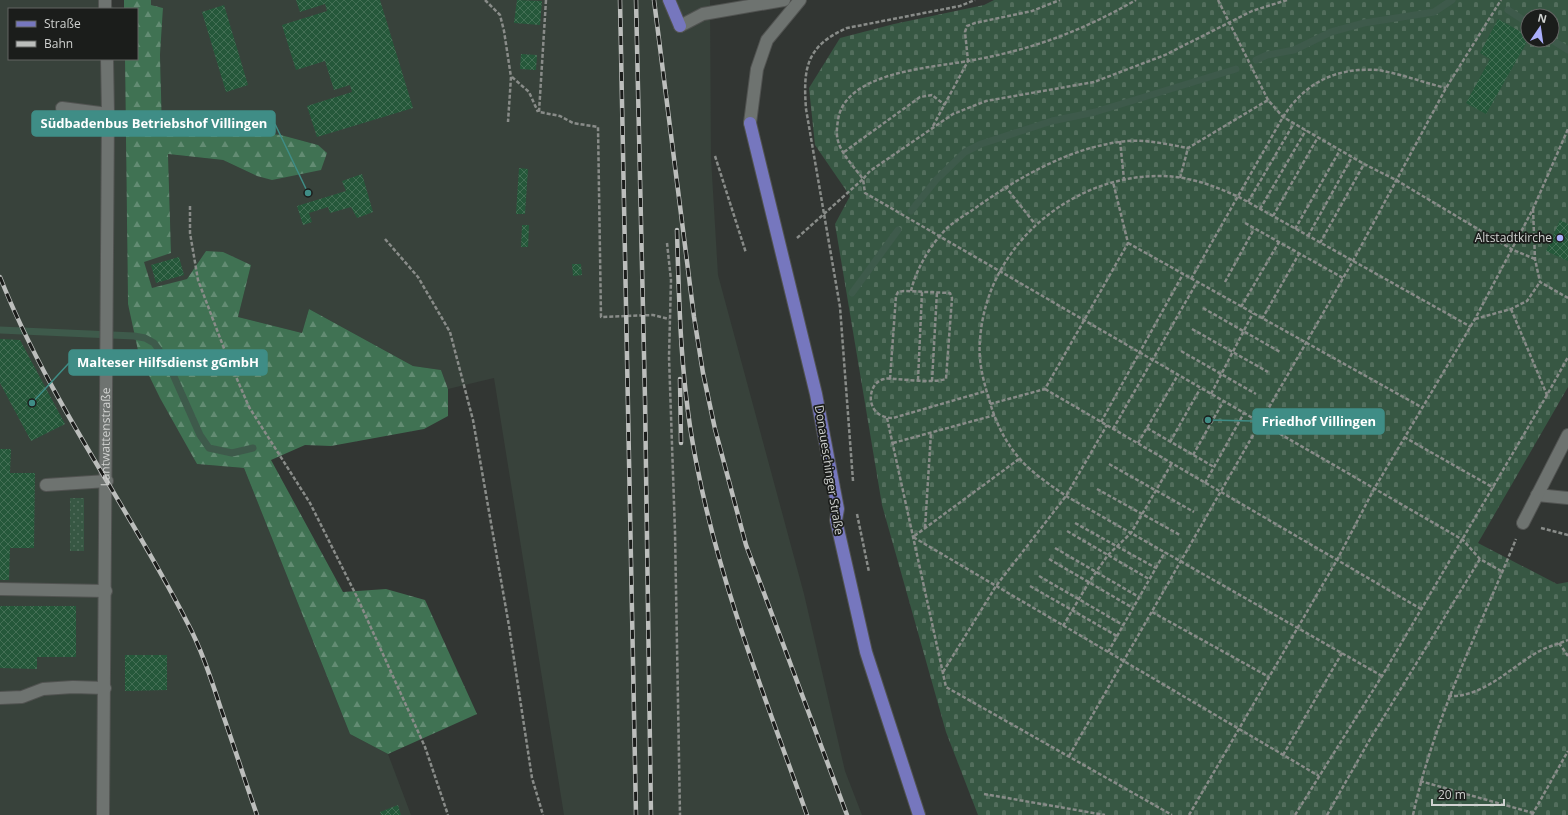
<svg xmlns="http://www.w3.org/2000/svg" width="1568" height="815" viewBox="0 0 1568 815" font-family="'Open Sans',sans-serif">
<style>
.built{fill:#38423b}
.forest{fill:url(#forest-firs)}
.cemetery{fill:url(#cemetery-stones);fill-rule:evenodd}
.garden{fill:url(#garden-dots)}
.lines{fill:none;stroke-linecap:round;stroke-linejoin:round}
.stream{stroke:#3e5a4b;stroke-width:7}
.building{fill:url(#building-cross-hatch)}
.minor-casing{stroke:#515351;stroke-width:14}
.major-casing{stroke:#515351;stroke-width:14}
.path{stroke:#898c89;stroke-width:2.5;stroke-dasharray:4 2;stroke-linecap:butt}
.minor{stroke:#6e7370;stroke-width:12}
.major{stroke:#7677be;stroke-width:12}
.rail-casing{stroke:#bcbebc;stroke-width:4.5}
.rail{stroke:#1b1d1b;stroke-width:3;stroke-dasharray:9;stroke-linecap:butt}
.poi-dot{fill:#abaffb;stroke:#1b1d1b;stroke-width:1.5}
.labels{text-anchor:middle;stroke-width:3.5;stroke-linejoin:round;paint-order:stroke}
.poi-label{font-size:12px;fill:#d0d2d0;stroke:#1b1d1b;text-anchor:end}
.street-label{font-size:12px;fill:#d0d2d0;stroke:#1b1d1b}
.leader{fill:none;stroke:#3f8d86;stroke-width:1.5}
.callout-dot{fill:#3f8d86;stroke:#1b1d1b;stroke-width:1.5}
.callout{fill:#3f8d86;stroke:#3f8d86;stroke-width:1.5}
.callout-label{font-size:13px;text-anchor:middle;font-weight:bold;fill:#fff}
</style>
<defs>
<pattern id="forest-firs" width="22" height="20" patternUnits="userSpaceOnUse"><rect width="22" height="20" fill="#407253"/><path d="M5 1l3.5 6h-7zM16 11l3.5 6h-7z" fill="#638c73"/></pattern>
<pattern id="cemetery-stones" width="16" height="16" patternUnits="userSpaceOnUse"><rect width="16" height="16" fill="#375743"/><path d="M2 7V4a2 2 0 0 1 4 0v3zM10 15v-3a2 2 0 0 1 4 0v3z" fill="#536e5d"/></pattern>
<pattern id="garden-dots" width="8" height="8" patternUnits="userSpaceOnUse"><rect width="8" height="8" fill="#375743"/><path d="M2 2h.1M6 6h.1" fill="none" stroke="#536e5d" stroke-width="1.8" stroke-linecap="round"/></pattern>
<pattern id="building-cross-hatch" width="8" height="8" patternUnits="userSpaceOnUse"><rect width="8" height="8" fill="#25583a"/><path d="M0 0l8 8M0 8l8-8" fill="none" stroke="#446f55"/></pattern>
</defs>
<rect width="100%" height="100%" fill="#323633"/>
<g class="built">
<path d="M0,0h109l5,9h-105v50h116l3,245 69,160 47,4 106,266 38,20 23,61h-411z"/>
<path d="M151,0h559l1,158 7,117 86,319 41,177 17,44h-298l-70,-437 -46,11 -7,-19 -28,-4 -104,-57 -7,24 -64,-16 13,-52 -45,-14 -19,28 -35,10 -9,-28 28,-8 -3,-99 55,6 34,16 61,-31 -37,-10 -33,-4 -86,-2 -2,-74 3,-47 -12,-3z"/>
</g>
<path class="forest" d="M124,0h27v5l12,3 -3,47 2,74 86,2 33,4 37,10 9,8 -6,17 -49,10 -15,-4 -34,-16 -55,-6 3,99 -27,9 8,26 35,-9 19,-28 17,1 28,13 -13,52 64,16 7,-24 104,57 28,4 7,19v27l-24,13 -93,17 -26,-1 -34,15 72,132 43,-3 39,11 52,114 -89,40 -38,-20 -106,-266 -47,-4 -37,-66 -21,-43 -11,-51 -3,-245h12v-50h-13z"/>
<path class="cemetery" d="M994,0h574v387l-90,156 79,41 11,-2v233h-590l-32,-83 -64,-227 -47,-281 15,-28 -35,-51 -6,-57 31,-50 54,-14 90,-19zM1528,16h24v24h-24z"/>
<rect class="garden" x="70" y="498" width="14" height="53"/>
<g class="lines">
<g class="stream">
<path d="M1508,10l20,13"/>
<path d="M1552,40l16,10"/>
<path d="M1256,60l11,-5 27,-5 37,-18 33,-9 70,-11 18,-12"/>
<path d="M911,211l25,-31 29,-28 16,-8 71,-23 43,-9 141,-43"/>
<path d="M852,293l46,-63"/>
<path d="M0,330l134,6 11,2 9,5 13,18 33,74 9,13 23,5 21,-5"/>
</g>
</g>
<g class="building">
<path d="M296,0h84l33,108 -96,29 -10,-31 45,-14 -2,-7 -16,5 -9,-29 -29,9 -14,-45 45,-14 -2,-7 -25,8z"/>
<path d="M517,0l25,1 -2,24 -26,-2z"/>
<path d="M224,5l24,80 -22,7 -24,-80z"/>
<path d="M1498,19l30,17v4l-42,74 -20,-11 24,-44 -10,-6z"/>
<path d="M521,54l16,1 -1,15 -16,-1z"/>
<path d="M519,168l9,1 -3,45h-9z"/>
<path d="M362,174l11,38 -16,6 -6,-11 -21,6 -2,-6 -19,6 3,9 -9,3 -6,-19 49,-15 -4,-10z"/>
<path d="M1560,220l8,4v37l-22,-10z"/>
<path d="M522,225h7l-1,22h-7z"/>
<path d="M179,257l5,18 -28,8 -5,-18z"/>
<path d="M572,264h9l1,11 -9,1z"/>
<path d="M0,339l20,1 45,84 -34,17 -31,-58z"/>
<path d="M0,449h11l-1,24h25l-1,75h-24l-1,32h-9z"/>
<path d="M0,606h76v51h-39v12l-37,-1z"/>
<path d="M125,655h42v35l-42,1z"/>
<path d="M398,805l3,10h-20l-1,-3z"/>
</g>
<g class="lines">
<g class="minor-casing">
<g id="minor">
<path d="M105,0v9"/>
<path d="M680,26l23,-12 81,-14"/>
<path d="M62,108l46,6"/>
<path d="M750,123l7,-54 10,-29 33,-40"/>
<path d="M46,485l61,-4"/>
<path d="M1537,495l31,3"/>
<path d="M1523,523l45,-88"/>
<path d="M0,589l106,2"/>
<path d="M0,698l22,-1 21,-8 30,-2 32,1"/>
<path id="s1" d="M103,815l5,-701 -1,-55"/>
</g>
</g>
<g class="major-casing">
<g id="major">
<path d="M669,0l11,26"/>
<path d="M750,123l66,271 22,115 -2,11 30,132 53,163"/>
</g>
</g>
<g class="path">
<path d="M485,0l15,15 4,16 7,46 -3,45"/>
<path d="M546,0l-7,112 21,4 13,7 25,4 3,190 52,-2 16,4"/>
<path d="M1218,0l50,100 15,17 81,47 32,16 117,70 22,9"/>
<path d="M1287,0l-35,11 -87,44 -71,27 -108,19 -33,13 -83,57 -7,8 2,14 598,347 17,19 23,13"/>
<path d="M512,77l17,15 9,20"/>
<path d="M933,126l35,-65c63,-11 112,-29 168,-61"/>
<path d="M1120,141l4,38"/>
<path d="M844,152l76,-55 12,-2 13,10"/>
<path d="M715,156l31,97"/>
<path d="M1180,178l8,-30"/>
<path d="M1005,186l30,38"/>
<path d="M1248,202l46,-79"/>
<path d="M190,206v27l8,47 27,71 24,56 61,96 48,96 67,148 23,68"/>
<path d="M1260,209l46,-79"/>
<path d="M1533,209l2,50 5,23 28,16"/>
<path d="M1273,216l45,-79"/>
<path d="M1245,223l98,55"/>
<path d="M1295,229l45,-79"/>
<path d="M1308,236l44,-79"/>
<path d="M797,238l66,-59c-8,-11 -21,-24 -25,-38 -2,-7 -1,-14 0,-21 7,-48 92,-52 130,-59l-3,-29 2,-6 8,-3 57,-12 28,-11"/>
<path d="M385,239l33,38 32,55 23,88 36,206 23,152 11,37"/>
<path d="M667,243l4,37 -2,77 6,175 5,283"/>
<path d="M1128,243l295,165"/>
<path d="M1320,243l44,-79"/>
<path d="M1191,279l92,-162c18,-28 42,-44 75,-47 8,0 17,-1 25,1 21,4 42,12 63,17"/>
<path d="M1225,282l29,-53"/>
<path d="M911,291c5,-22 20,-47 36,-63 8,-7 18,-13 27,-19 42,-30 93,-60 145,-67 23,-4 46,2 69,6l80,-48"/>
<path d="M1241,307l38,-65"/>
<path d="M1203,308l77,44"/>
<path d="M1511,309l36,86"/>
<path d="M1262,319l37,-65"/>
<path d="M1475,319l36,-10 16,-8 13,-19"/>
<path d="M1192,329l76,43"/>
<path d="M1181,351l75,43"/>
<path d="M890,379l6,-83 2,-4 6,-1 46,2 2,5 -6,81c-15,4 -34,1 -50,0 -3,0 -9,-1 -12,0 -18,4 -20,39 9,39l93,-27"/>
<path d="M918,380l4,-88"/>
<path d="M932,381l5,-89"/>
<path d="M1045,389l376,220"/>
<path d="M1211,394l42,-81"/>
<path d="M990,404l55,-15 83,-146 -15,-61"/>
<path d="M887,418l59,269 226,128"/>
<path d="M1101,422l82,-148"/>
<path d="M1147,428l67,39"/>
<path d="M1113,429l84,-147"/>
<path d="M1404,437l90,51"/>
<path d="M1170,442l30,-53"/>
<path d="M893,443l102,-28"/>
<path d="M1138,443l40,-68"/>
<path d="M1193,455l30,-53"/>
<path d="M1019,459l-106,78 406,239"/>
<path d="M1109,464l85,48"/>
<path d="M853,481l-13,-174 -34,-198c-3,-41 0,-63 41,-81l113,-22 15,-6"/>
<path d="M1205,483l39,-70"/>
<path d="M1097,489l83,46"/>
<path d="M857,514l12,58"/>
<path d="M1075,523l81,45"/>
<path d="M925,528l6,-95"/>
<path d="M1541,528l27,7"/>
<path d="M1067,531l82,48"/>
<path d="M1055,548l84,49"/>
<path d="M1049,559l84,49"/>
<path d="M1039,576l84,49"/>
<path d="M1030,586l87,50"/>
<path d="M1152,612l117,65"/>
<path d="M1063,626l26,-44 19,-27 23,-22 41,-70"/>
<path d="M1559,643l9,13"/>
<path d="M1108,652l57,-100"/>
<path d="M943,672l53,-86 70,-90 41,-71"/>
<path d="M1382,676l-316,-180c-17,-12 -34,-23 -47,-38 -15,-18 -24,-37 -30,-59 -6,-19 -11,-39 -9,-59 6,-93 90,-165 181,-164 28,0 53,10 78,21l232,130"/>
<path d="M1448,696c34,2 61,-27 88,-43 10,-6 22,-9 32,-13"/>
<path d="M1283,755l59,-102"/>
<path d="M1069,756l284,-495 93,-173 55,-88"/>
<path d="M1420,781l113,32"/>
<path d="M984,794l121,21"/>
<path d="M1189,815l148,-255 37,-71 101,-170 58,-110 35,-80"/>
<path d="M1295,815l87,-139 165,-281 21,-38"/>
<path d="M1327,815l42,-74 111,-182"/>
<path d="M1413,815c21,-97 66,-185 103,-276"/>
<path d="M1532,815l36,-64"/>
</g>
<use href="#minor" class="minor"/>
<use href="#major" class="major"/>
<g class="rail-casing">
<g id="rail">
<path d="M620,0l16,815"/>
<path d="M636,0l9,399 6,416"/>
<path d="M654,0l40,317 9,56 12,56 31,116 101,270"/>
<path d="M677,230c2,79 4,158 20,236 23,119 69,234 110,349"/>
<path d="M0,277c48,122 128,229 187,345 15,28 25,60 35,90 12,34 23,69 35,103"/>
<path d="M680,379l1,64"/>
</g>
</g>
<use href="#rail" class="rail"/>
</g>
<circle class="poi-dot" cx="1560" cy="238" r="4"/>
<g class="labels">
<g class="poi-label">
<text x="1552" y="242">Altstadtkirche</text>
</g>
<g class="street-label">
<text dy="4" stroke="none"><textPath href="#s1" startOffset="378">Lantwattenstraße</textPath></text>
<text transform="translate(829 470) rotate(81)" y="4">Donaueschinger Straße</text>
</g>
</g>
<path class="leader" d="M308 193L275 124M32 403L69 363M1208 420L1253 421"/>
<g class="callout-dot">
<circle cx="308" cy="193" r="4"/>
<circle cx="32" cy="403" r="4"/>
<circle cx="1208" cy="420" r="4"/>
</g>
<g class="callout">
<rect x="32" y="111" width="243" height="25" rx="4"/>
<rect x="69" y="350" width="198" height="25" rx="4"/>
<rect x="1253" y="409" width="131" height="25" rx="4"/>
</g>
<g class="callout-label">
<text x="154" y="128">Südbadenbus Betriebshof Villingen</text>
<text x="168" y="367">Malteser Hilfsdienst gGmbH</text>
<text x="1319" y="426">Friedhof Villingen</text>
</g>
<rect x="8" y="8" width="130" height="52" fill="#1b1d1b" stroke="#636563"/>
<rect x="16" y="21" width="20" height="6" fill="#7677be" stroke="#636563"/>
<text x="44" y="28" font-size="12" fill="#d0d2d0">Straße</text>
<rect x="16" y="41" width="20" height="6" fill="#bcbebc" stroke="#636563"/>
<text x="44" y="48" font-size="12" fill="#d0d2d0">Bahn</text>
<g transform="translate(1540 28) rotate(13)"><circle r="19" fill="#1b1d1b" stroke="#636563"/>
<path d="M0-3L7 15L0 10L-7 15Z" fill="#abaffb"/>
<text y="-6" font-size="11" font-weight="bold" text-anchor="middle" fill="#d0d2d0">N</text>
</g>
<path d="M1432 799v6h72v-6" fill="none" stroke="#d0d2d0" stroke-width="2"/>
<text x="1438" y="799" font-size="12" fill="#d0d2d0" stroke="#1b1d1b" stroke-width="3" paint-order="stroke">20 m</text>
</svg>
